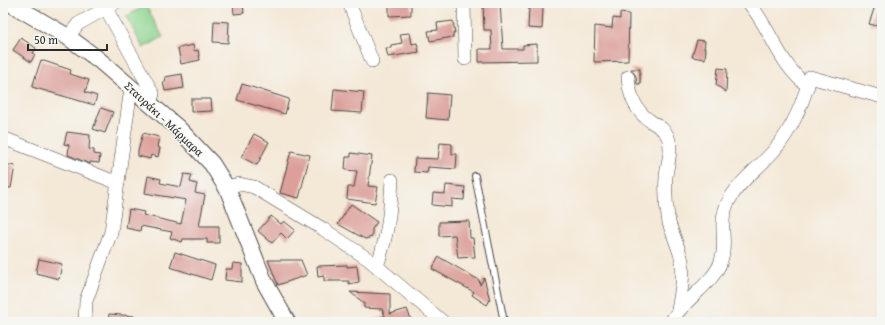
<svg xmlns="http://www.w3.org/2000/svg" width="885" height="325" viewBox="0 0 885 325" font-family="'Gentium Book Plus',serif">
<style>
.green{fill:#8dd48e;stroke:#5c805c}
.building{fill:#dc9f99}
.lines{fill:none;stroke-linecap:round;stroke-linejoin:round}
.service-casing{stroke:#494745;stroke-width:8}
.minor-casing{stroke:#494745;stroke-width:14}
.tertiary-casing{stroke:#494745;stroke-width:18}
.service{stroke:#fff;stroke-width:6}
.minor{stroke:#fff;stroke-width:13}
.tertiary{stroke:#fff;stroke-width:16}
.labels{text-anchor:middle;stroke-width:3;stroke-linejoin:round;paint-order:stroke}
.street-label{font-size:12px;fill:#2b2b2b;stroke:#f6f6f2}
</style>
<rect width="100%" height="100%" fill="#f6f6f2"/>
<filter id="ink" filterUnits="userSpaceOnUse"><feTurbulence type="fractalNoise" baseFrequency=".025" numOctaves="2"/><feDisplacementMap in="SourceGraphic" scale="8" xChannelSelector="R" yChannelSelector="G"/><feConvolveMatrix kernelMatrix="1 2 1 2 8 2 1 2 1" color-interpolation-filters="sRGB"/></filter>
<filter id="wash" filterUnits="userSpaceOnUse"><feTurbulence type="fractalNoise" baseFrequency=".012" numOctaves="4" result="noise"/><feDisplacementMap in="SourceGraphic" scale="16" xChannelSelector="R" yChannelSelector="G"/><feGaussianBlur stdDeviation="0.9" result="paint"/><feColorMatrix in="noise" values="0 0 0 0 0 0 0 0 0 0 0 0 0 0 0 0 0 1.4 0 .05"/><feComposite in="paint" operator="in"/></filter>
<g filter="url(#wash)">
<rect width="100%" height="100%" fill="#f4e8d6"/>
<path class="green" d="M146,6l17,31 -20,11 -17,-32z"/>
<g id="blocks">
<g class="building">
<path d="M233,3h10l1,10 -10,1z"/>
<path d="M389,3h22v12l-22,1z"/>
<path d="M483,3h17l3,46h20v-4l14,-1v17l-58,1v-13h13l-1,-19h-7z"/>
<path d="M876,3h6v24l-13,-3z"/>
<path d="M529,8h14l-1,21 -14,-1z"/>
<path d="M620,13l9,1 -1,47 -34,1 1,-36 17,2 1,-10 7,1z"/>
<path d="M214,21l15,1 -1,21 -15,-1z"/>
<path d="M453,21l2,12h-2v4l-23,4 -2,-10 10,-1 -1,-7z"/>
<path d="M410,33l2,11 5,-1 2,9 -31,5 -2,-9h5v-3l11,-2 -2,-9z"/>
<path d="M21,38l15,10 -3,5 2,1 -4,8 -18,-12z"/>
<path d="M697,40l8,1 -1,8h2l-1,10 -13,-2z"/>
<path d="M193,45l1,6 4,-1 2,10 -19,4 -3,-16z"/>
<path d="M41,60l30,10 -1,4 19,6 -4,12 12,4 -3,9 -62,-18z"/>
<path d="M718,68l9,1 -1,23 -10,-7z"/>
<path d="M631,69h9v15h-3l-1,-8z"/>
<path d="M182,74l2,14 -19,3 -2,-9h3l-1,-5z"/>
<path d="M242,84l47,15 -4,15 -48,-14z"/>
<path d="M334,89l30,3 -2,21 -30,-2z"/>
<path d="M428,93l22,2 -2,25 -22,-2z"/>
<path d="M191,99h20l1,12 -21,1z"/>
<path d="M101,108l12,4 -8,21 -12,-4z"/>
<path d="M67,132l23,3 -1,14 5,1v4l6,1 -1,8 -9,-1v2l-22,-9 1,-10 -5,-1z"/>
<path d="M143,133l16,4 -2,10 3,1 -2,9 -7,-2 -1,4 -12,-3v-5z"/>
<path d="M254,134l15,8 -12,23 -16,-8z"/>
<path d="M440,143l12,1v10h5l-1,15 -28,-2 -1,6 -13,-1 1,-14 23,1z"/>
<path d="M291,151l19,4 -11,43 -19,-5z"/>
<path d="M351,153l21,3 -4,30 10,1 -3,16 -28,-4 1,-12h6l3,-16 -12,-1 1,-13h5z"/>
<path d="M3,164l12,2 -4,22 -8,-1z"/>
<path d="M184,174l8,1 -2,7 7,2 -2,9 10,2 -6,31h20v17h-12v-4h-24l-1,3 -12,-4 2,-6 -31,-6 -1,5 -14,-3 3,-19 15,3 -1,3 38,9 5,-24 -41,-7 3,-17 13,3 -1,4 21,4z"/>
<path d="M446,185l19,2 -1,13 -12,-1v8l-20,-2 1,-12 12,1z"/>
<path d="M351,204l26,18 -5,7v8l-7,2 -27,-15z"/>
<path d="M271,216l10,8 3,-3 11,9 -8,9 -6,-6 -9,10 -14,-12z"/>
<path d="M469,221l1,17h3l2,19 -17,1 -3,-23 -16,1v-14z"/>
<path d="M175,252l40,13 -4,15 -41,-13z"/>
<path d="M439,257l40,23 1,5 4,-7 6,22 -3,5 -15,-10 2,-3 -42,-23z"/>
<path d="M39,259l23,5 -3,15 -23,-6z"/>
<path d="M268,260h33l6,15 -29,10z"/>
<path d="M233,263l9,1v18l-17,-2 1,-11h6z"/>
<path d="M347,265v2l10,-1 2,16 -10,2v-3h-25v-5l-6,1 -1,-11z"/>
<path d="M350,292l40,2v20l17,-5 5,13h-41v-2l14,-4 -3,-7 -18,-1v-5z"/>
<path d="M109,314l25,2v6h-26z"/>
</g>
</g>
</g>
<g filter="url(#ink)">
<use href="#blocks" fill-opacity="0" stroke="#494745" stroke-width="1"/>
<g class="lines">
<g class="service-casing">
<path id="service" d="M475,176l29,146"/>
</g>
<g class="minor-casing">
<g id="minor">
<path d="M103,3l50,91 -3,9"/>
<path d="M349,3l23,58"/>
<path d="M464,3l1,56"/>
<path d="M749,3c22,26 30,62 59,83"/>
<path d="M68,37l10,-13 37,-21"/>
<path d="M628,77c1,16 5,29 17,40 8,7 19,10 23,20 5,13 -1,27 -2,40 -1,15 0,31 3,46 4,12 10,25 13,38 2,16 -1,32 -4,49"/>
<path d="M3,138l115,45"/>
<path d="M226,187l13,-3 15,3 69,42 45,30 75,63"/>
<path d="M377,266c11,-31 13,-53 15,-86"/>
<path d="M85,322l1,-21 25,-69 20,-144"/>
<path d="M671,322c12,-22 44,-40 50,-61 8,-23 -7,-40 12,-67 9,-14 22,-23 33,-35 23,-22 36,-52 44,-82l72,20"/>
</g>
</g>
<g class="tertiary-casing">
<path id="tertiary" d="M10,3l58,34 31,23 78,67 35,37 16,26 36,91 23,41"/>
</g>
<use href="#service" class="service"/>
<use href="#minor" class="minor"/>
<use href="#tertiary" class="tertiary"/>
</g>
</g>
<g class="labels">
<g class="street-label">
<text transform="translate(164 119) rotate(43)" y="4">Σταυράκι - Μάρμαρα</text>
</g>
</g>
<rect width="885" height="325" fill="none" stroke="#f6f6f2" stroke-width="16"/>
<path d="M28 44v6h79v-6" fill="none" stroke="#2b2b2b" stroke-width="2"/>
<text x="34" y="44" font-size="12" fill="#2b2b2b" stroke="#f6f6f2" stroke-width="3" paint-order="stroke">50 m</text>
</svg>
